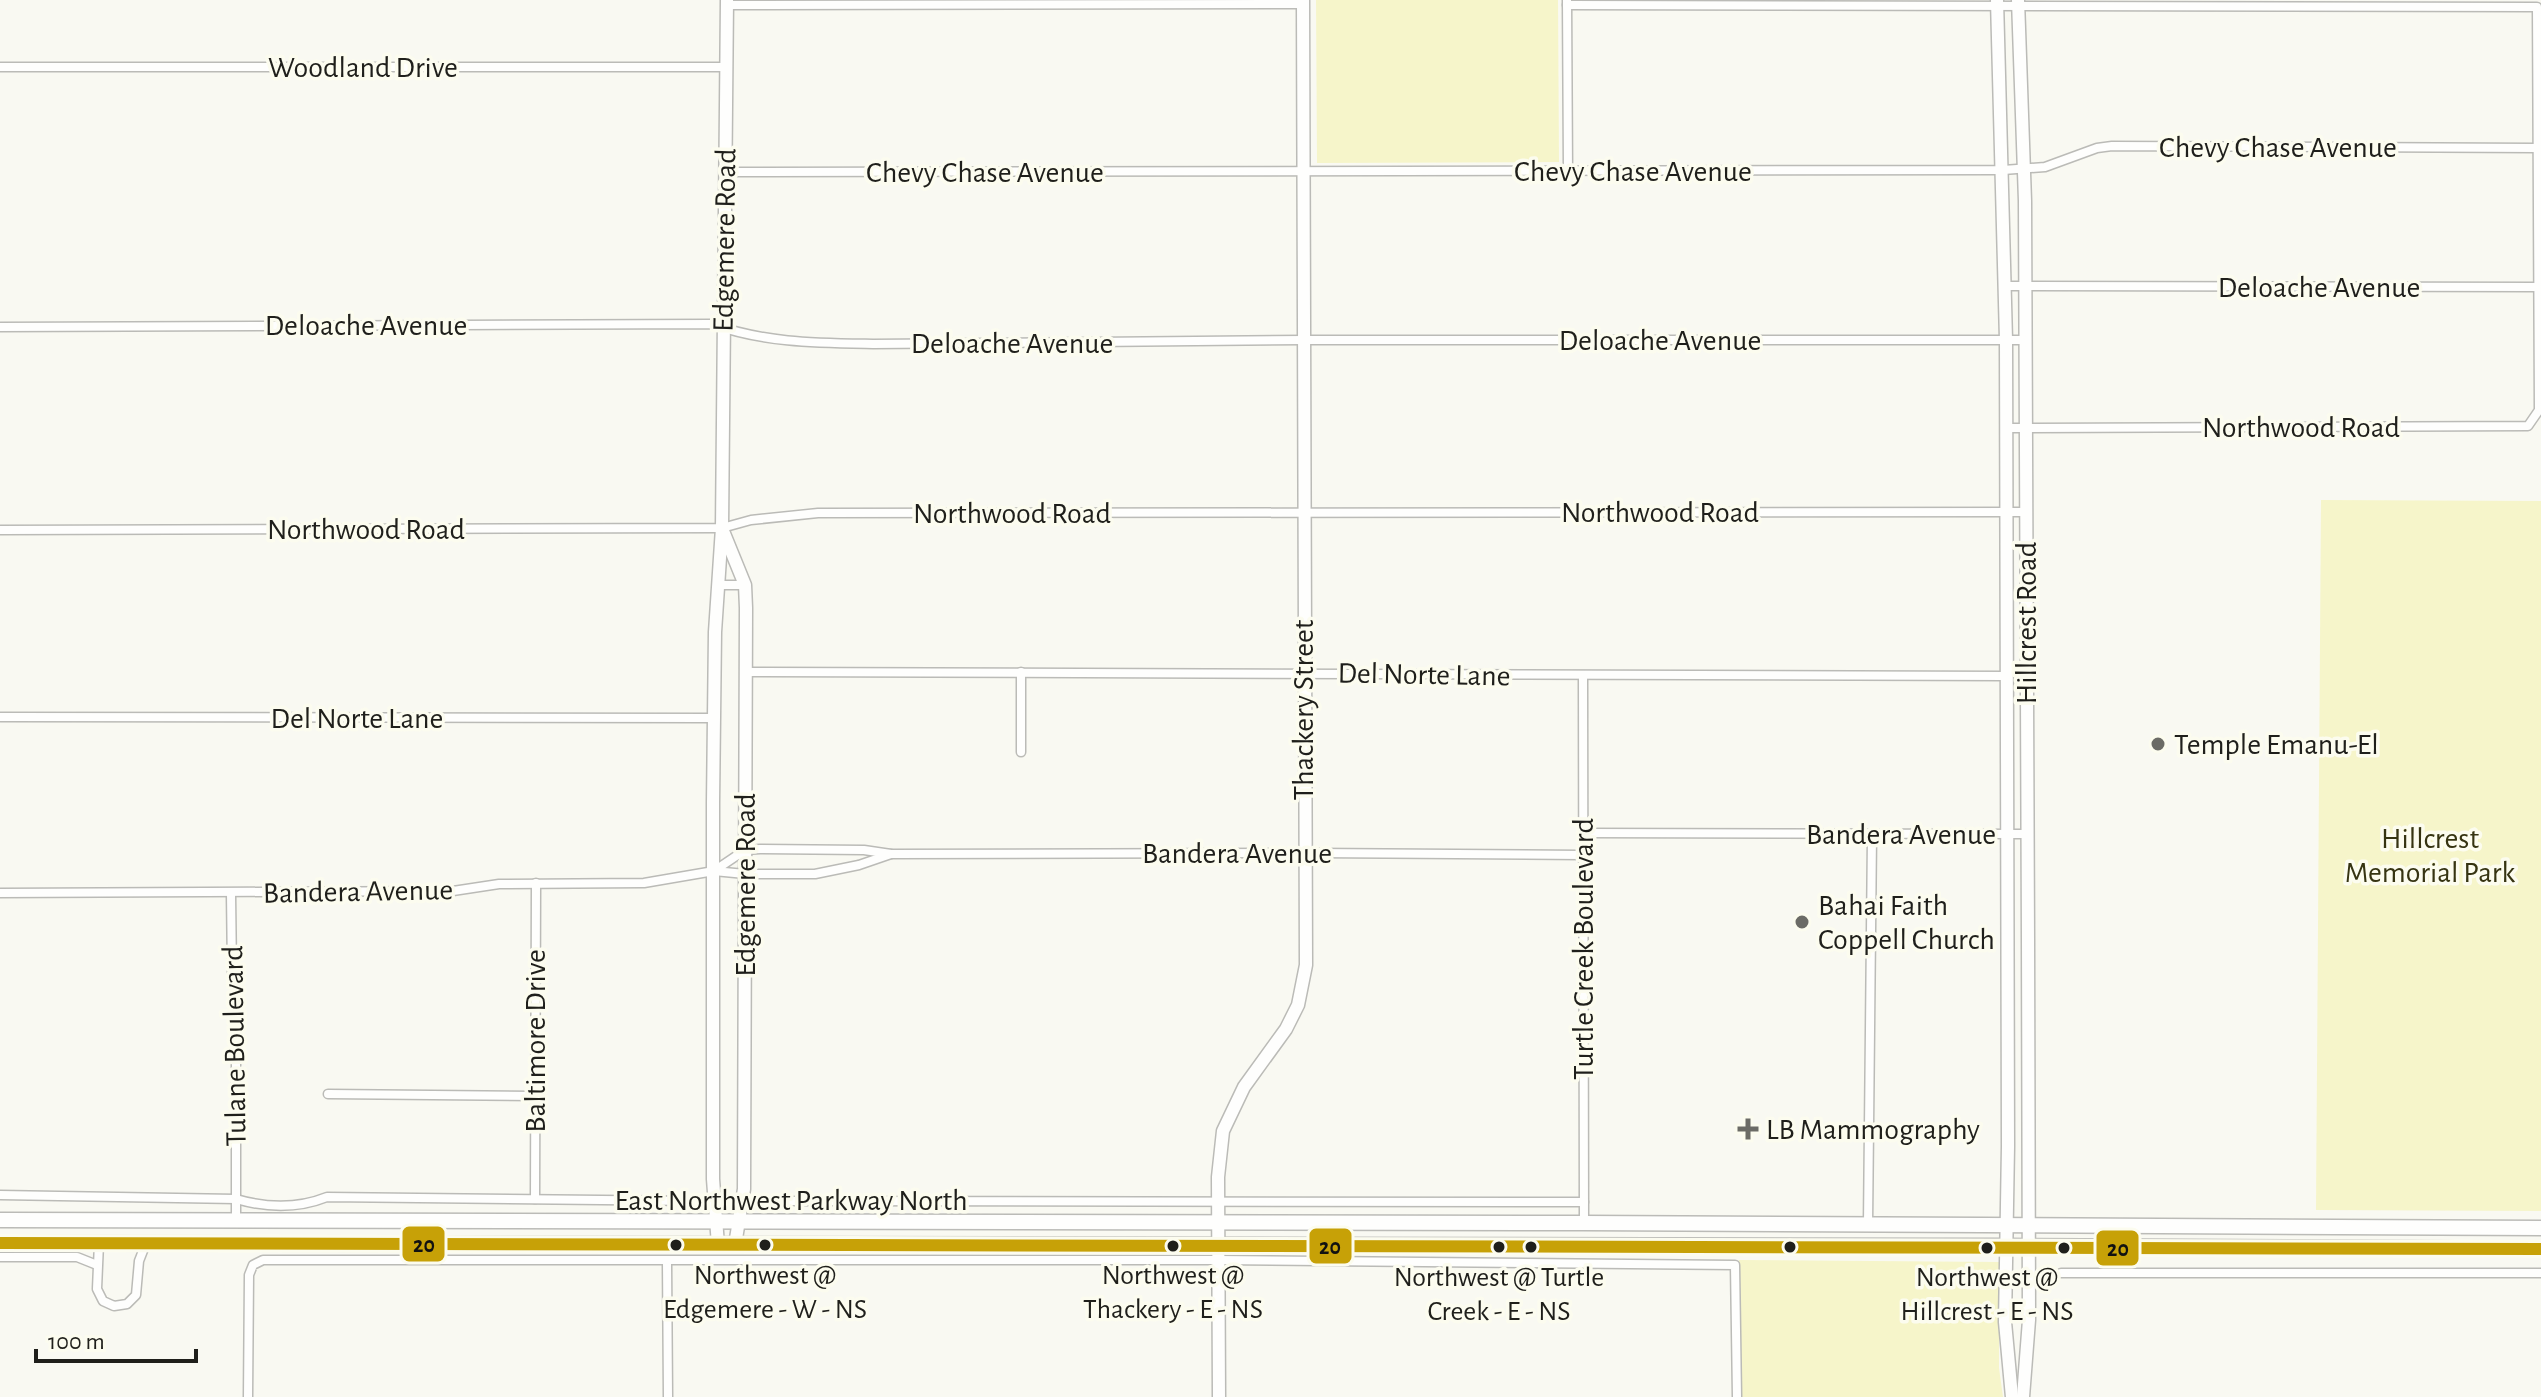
<svg xmlns="http://www.w3.org/2000/svg" width="2541" height="1397" viewBox="0 0 2541 1397" font-family="'Alegreya Sans',sans-serif">
<style>
.green{fill:#f6f5ca}
.lines{fill:none;stroke-linecap:round;stroke-linejoin:round}
.street-casing{stroke:#bbbbb7;stroke-width:11}
.secondary-casing{stroke:#bbbbb7;stroke-width:15}
.primary-casing{stroke:#bbbbb7;stroke-width:17}
.street{stroke:#fefefd;stroke-width:8}
.secondary{stroke:#fefefd;stroke-width:12}
.primary{stroke:#fefefd;stroke-width:14}
.bus-1-casing{stroke:#fcfcef;stroke-width:18}
.bus-1{stroke:#c7a107;stroke-width:12}
.poi-dot{fill:#6b6b66;stroke:#fcfcef;stroke-width:3}
.bus-dot{fill:#1f1f1b;stroke:#fcfcef;stroke-width:3}
.labels{text-anchor:middle;stroke-width:7;stroke-linejoin:round;paint-order:stroke}
.bus-label{font-size:28px;fill:#1f1f1b;stroke:#fcfcef}
.street-label{font-size:30px;fill:#1f1f1b;stroke:#fcfcef}
.poi-label{font-size:30px;fill:#1f1f1b;stroke:#fcfcef;text-anchor:start}
.park-label{font-size:30px;fill:#363412;stroke:#fcfcef}
.line-badge{stroke:#fcfcef;stroke-width:3}
.pale-badge-label{font-size:22px;text-anchor:middle;font-weight:bold;fill:#111}
</style>
<rect width="100%" height="100%" fill="#f9f9f2"/>
<g class="green">
<path d="M1316,0h242l1,162 -242,1z"/>
<path d="M2321,500l220,1v710l-225,-1z"/>
<path d="M1739,1260l260,2v106l4,29h-262z"/>
</g>
<g class="lines">
<g class="street-casing">
<g id="street">
<path d="M1567,0l1,172"/>
<path d="M727,5l576,-1"/>
<path d="M1567,5l970,2 2,403 -11,16 -522,2"/>
<path d="M0,67h726"/>
<path d="M726,172l1277,-2 42,-3 52,-19 15,-2 425,2"/>
<path d="M2005,286l533,1"/>
<path d="M0,327l712,-3c53,19 105,19 161,20l431,-4h721"/>
<path d="M0,530l722,-2 29,-8 67,-7 1208,-1"/>
<path d="M717,585h28"/>
<path d="M746,672l1260,4"/>
<path d="M1021,672v80"/>
<path d="M1583,676l1,547"/>
<path d="M0,717l714,1"/>
<path d="M1583,833l444,1"/>
<path d="M714,871l31,-21 15,-1 104,1 27,4 424,-1 268,2"/>
<path d="M0,893l453,-2 46,-7 145,-1 70,-12 31,3h70l44,-9 32,-11"/>
<path d="M231,894l1,78 4,20v229"/>
<path d="M328,1094l207,2"/>
<path d="M0,1195l236,4c31,9 61,10 91,-2l368,4 889,1"/>
<path d="M535,1199l1,-316"/>
<path d="M1868,1224l4,-389"/>
<path d="M99,1243l-2,46 6,12 11,5 13,-2 9,-9 3,-34 7,-18"/>
<path d="M0,1257h77l20,8"/>
<path d="M667,1262l1,135"/>
<path d="M2061,1273h480"/>
<path d="M248,1397l1,-122 4,-10 10,-5h955l517,5 2,132"/>
</g>
</g>
<g class="secondary-casing">
<g id="secondary">
<path d="M1997,0l9,340 2,806 -3,176 7,75"/>
<path d="M2018,0l7,201 3,739 1,380 -6,77"/>
<path d="M723,531l22,54 1,23 -2,581 -9,56"/>
<path d="M718,1245l-5,-66v-376l2,-171 7,-104 5,-528"/>
<path d="M1219,1397l-1,-220 5,-46 21,-44 42,-58 12,-24 8,-40 -3,-965"/>
</g>
</g>
<g class="primary-casing">
<g id="primary">
<path d="M0,1220l1584,3 957,5"/>
<path d="M0,1243l2006,3 535,3"/>
</g>
</g>
<use href="#street" class="street"/>
<use href="#secondary" class="secondary"/>
<use href="#primary" class="primary"/>
<g class="bus-1-casing">
<path id="bus-1" d="M0,1243l2541,6"/>
</g>
<use href="#bus-1" class="bus-1"/>
</g>
<g class="poi-dot">
<circle cx="2158" cy="744" r="8"/>
<circle cx="1802" cy="922" r="8"/>
<path d="M1744 1117h8v8h8v8h-8v8h-8v-8h-8v-8h8z"/>
</g>
<g class="bus-dot">
<circle cx="676" cy="1245" r="7"/>
<circle cx="765" cy="1245" r="7"/>
<circle cx="1173" cy="1246" r="7"/>
<circle cx="1499" cy="1247" r="7"/>
<circle cx="1531" cy="1247" r="7"/>
<circle cx="1790" cy="1247" r="7"/>
<circle cx="1987" cy="1248" r="7"/>
<circle cx="2064" cy="1248" r="7"/>
</g>
<g class="labels">
<g class="bus-label">
<text x="765" y="1284">Northwest @<tspan x="765" dy="34">Edgemere - W - NS</tspan></text>
<text x="1173" y="1284">Northwest @<tspan x="1173" dy="34">Thackery - E - NS</tspan></text>
<text x="1499" y="1286">Northwest @ Turtle<tspan x="1499" dy="34">Creek - E - NS</tspan></text>
<text x="1987" y="1286">Northwest @<tspan x="1987" dy="34">Hillcrest - E - NS</tspan></text>
</g>
<g class="street-label">
<text x="363" y="77">Woodland Drive</text>
<text x="2278" y="157">Chevy Chase Avenue</text>
<text x="1633" y="181">Chevy Chase Avenue</text>
<text x="985" y="182">Chevy Chase Avenue</text>
<text transform="translate(724 240) rotate(-89)" y="10">Edgemere Road</text>
<text x="2319" y="297">Deloache Avenue</text>
<text x="366" y="335">Deloache Avenue</text>
<text x="1660" y="350">Deloache Avenue</text>
<text x="1012" y="353">Deloache Avenue</text>
<text x="2301" y="437">Northwood Road</text>
<text x="1660" y="522">Northwood Road</text>
<text x="1012" y="523">Northwood Road</text>
<text x="366" y="539">Northwood Road</text>
<text transform="translate(2026 623) rotate(-90)" y="10">Hillcrest Road</text>
<text transform="translate(1424 674) rotate(1)" y="10">Del Norte Lane</text>
<text transform="translate(1303 710) rotate(-90)" y="10">Thackery Street</text>
<text x="357" y="728">Del Norte Lane</text>
<text x="1901" y="844">Bandera Avenue</text>
<text x="1237" y="863">Bandera Avenue</text>
<text transform="translate(745 885) rotate(-90)" y="10">Edgemere Road</text>
<text transform="translate(358 891) rotate(-1)" y="10">Bandera Avenue</text>
<text transform="translate(1583 949) rotate(-90)" y="10">Turtle Creek Boulevard</text>
<text transform="translate(535 1041) rotate(-90)" y="10">Baltimore Drive</text>
<text transform="translate(234 1046) rotate(-91)" y="10">Tulane Boulevard</text>
<text x="791" y="1210">East Northwest Parkway North</text>
</g>
<g class="poi-label">
<text x="2174" y="754">Temple Emanu-El</text>
<text x="1818" y="915">Bahai Faith<tspan x="1818" dy="34">Coppell Church</tspan></text>
<text x="1766" y="1139">LB Mammography</text>
</g>
<g class="park-label">
<text x="2430" y="848">Hillcrest<tspan x="2430" dy="34">Memorial Park</tspan></text>
</g>
</g>
<g class="line-badge">
<rect x="401" y="1225" width="45" height="38" rx="8" fill="#c7a107"/>
<rect x="1308" y="1227" width="45" height="38" rx="8" fill="#c7a107"/>
<rect x="2095" y="1229" width="45" height="38" rx="8" fill="#c7a107"/>
</g>
<g class="pale-badge-label">
<text x="424" y="1252">20</text>
<text x="1330" y="1254">20</text>
<text x="2118" y="1256">20</text>
</g>
<path d="M36 1349v12h160v-12" fill="none" stroke="#1f1f1b" stroke-width="4"/>
<text x="48" y="1349" font-size="24" fill="#1f1f1b" stroke="#fcfcef" stroke-width="6" paint-order="stroke">100 m</text>
</svg>
